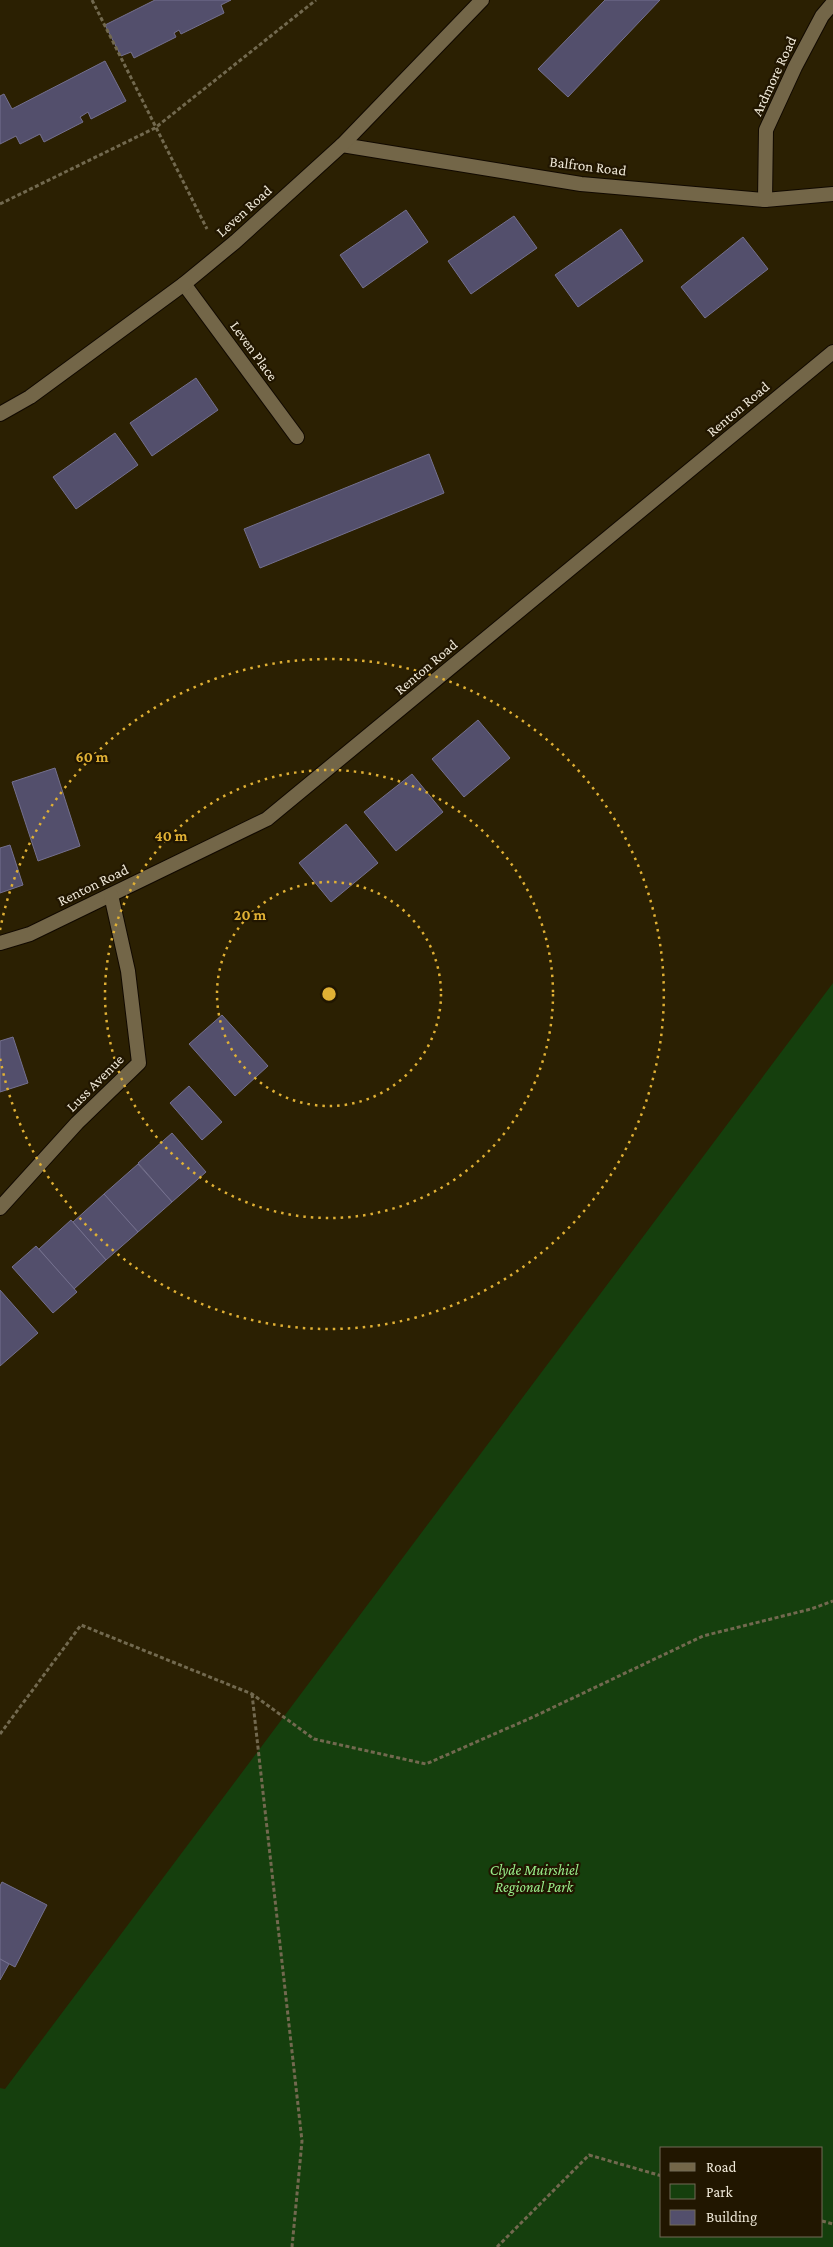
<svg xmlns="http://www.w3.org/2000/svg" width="833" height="2247" viewBox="0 0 833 2247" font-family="'Crimson Pro',serif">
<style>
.green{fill:#153f0d;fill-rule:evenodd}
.building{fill:#534f6c;stroke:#74708f}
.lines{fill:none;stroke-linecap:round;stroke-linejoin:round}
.minor-casing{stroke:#110900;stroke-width:16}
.path{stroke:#72694f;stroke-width:3;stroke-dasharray:4 2.5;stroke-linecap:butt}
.minor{stroke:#736648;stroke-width:14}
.ring{fill:none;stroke:#e0b034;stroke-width:2.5;stroke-dasharray:2.5 5}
.labels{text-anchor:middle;stroke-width:4.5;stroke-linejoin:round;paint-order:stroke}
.street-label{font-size:15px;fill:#efe8d7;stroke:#211600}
.park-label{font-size:15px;font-style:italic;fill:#99ee8a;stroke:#211600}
.centre{fill:#e0b034;stroke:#211600;stroke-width:2.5}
.ring-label{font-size:15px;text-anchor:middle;font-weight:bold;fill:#e0b034;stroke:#211600;stroke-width:4.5;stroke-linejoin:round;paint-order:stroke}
</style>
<rect width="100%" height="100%" fill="#2b2002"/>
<path class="green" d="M833,983v1264h-833v-159l5,1zM662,2148h160v88h-160z"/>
<g class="building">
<path d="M155,0h76l-10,5 3,8 -43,21 -2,-4 -5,3 2,4 -42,21 -3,-6 -10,4 -16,-31z"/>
<path d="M605,0h55l-92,97 -30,-28z"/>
<path d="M105,61l21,40 -35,18 -3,-7 -8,5 3,5 -39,20 -4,-8 -20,10 -4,-8 -16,8v-48l4,-2 8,15z"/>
<path d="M406,210l22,32 -65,46 -23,-33z"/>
<path d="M514,216l23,32 -66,46 -23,-33z"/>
<path d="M621,229l22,32 -65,46 -23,-32z"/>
<path d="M743,237l25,32 -63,49 -24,-31z"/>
<path d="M196,378l22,32 -66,46 -22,-33z"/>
<path d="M115,433l23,32 -62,44 -23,-32z"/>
<path d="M429,454l15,39 -184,75 -16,-39z"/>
<path d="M478,720l32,38 -46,39 -32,-38z"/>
<path d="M55,768l25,78 -42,15 -26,-79z"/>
<path d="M412,774l31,38 -47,39 -32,-39z"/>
<path d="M346,824l32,39 -47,39 -32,-39z"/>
<path d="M10,845l13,40 -23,8v-45z"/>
<path d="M222,1015l46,51 -33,30 -46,-52z"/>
<path d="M13,1037l15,46 -28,9v-51z"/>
<path d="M189,1086l33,36 -20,18 -32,-37z"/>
<path d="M172,1133l34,39 -34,30 -34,-39z"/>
<path d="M138,1164l34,38 -34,30 -34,-38z"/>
<path d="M104,1194l34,38 -32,28 -33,-38z"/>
<path d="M71,1220l35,40 -32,29 -35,-40z"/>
<path d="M36,1246l41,46 -24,21 -41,-46z"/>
<path d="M0,1290l38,43 -38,33z"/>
<path d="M2,1882l45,23 -32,62 -15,-8v-73z"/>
<path d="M0,1959l9,5 -9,16z"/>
</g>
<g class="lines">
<g class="minor-casing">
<g id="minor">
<path d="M342,145l239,39 184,16 68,-6"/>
<path d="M765,200l1,-70 29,-63 27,-51 11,-13"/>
<path d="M184,284l113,153"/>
<path d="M0,414l30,-17 154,-113 51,-42 107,-97 140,-145"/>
<path d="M0,943l30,-9 237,-115 566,-467"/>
<path d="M0,1208l77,-85 62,-60 -11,-92 -17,-76"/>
</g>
</g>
<g class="path">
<path d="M92,0l115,229"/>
<path d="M0,204l155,-76 161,-128"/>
<path d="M252,1694l50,447 -10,106"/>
<path d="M0,1734l81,-109 171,69 62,45 112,25 107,-47 170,-81 108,-27 22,-8"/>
<path d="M822,2221l11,3"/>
<path d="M497,2247l92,-92 73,21"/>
</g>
<use href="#minor" class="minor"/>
</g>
<g class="ring">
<circle cx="329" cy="994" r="112"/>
<circle cx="329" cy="994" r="224"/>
<path d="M0 930A335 335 0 1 1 0 1058"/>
</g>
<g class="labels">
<g class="street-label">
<text transform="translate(774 76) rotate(-65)" y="5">Ardmore Road</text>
<text transform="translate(588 166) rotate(7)" y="5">Balfron Road</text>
<text transform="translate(244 211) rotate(-42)" y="5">Leven Road</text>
<text transform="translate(254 351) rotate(54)" y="5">Leven Place</text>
<text transform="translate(738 409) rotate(-40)" y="5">Renton Road</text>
<text transform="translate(426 667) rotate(-40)" y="5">Renton Road</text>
<text transform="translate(93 885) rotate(-26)" y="5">Renton Road</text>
<text transform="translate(95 1083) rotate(-45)" y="5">Luss Avenue</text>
</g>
<g class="park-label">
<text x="534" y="1875">Clyde Muirshiel<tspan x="534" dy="17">Regional Park</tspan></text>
</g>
</g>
<circle cx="329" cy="994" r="8" class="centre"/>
<g class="ring-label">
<text x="92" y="762">60 m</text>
<text x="171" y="841">40 m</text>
<text x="250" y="920">20 m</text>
</g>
<rect x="660" y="2147" width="162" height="90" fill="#211600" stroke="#736a56"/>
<rect x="670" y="2163" width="25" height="8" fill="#736648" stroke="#736a56"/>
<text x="706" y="2172" font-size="15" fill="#efe8d7">Road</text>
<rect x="670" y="2184" width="25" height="15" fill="#153f0d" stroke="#736a56"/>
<text x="706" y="2197" font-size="15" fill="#efe8d7">Park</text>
<rect x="670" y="2210" width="25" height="15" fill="#534f6c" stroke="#736a56"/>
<text x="706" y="2222" font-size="15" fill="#efe8d7">Building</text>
</svg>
